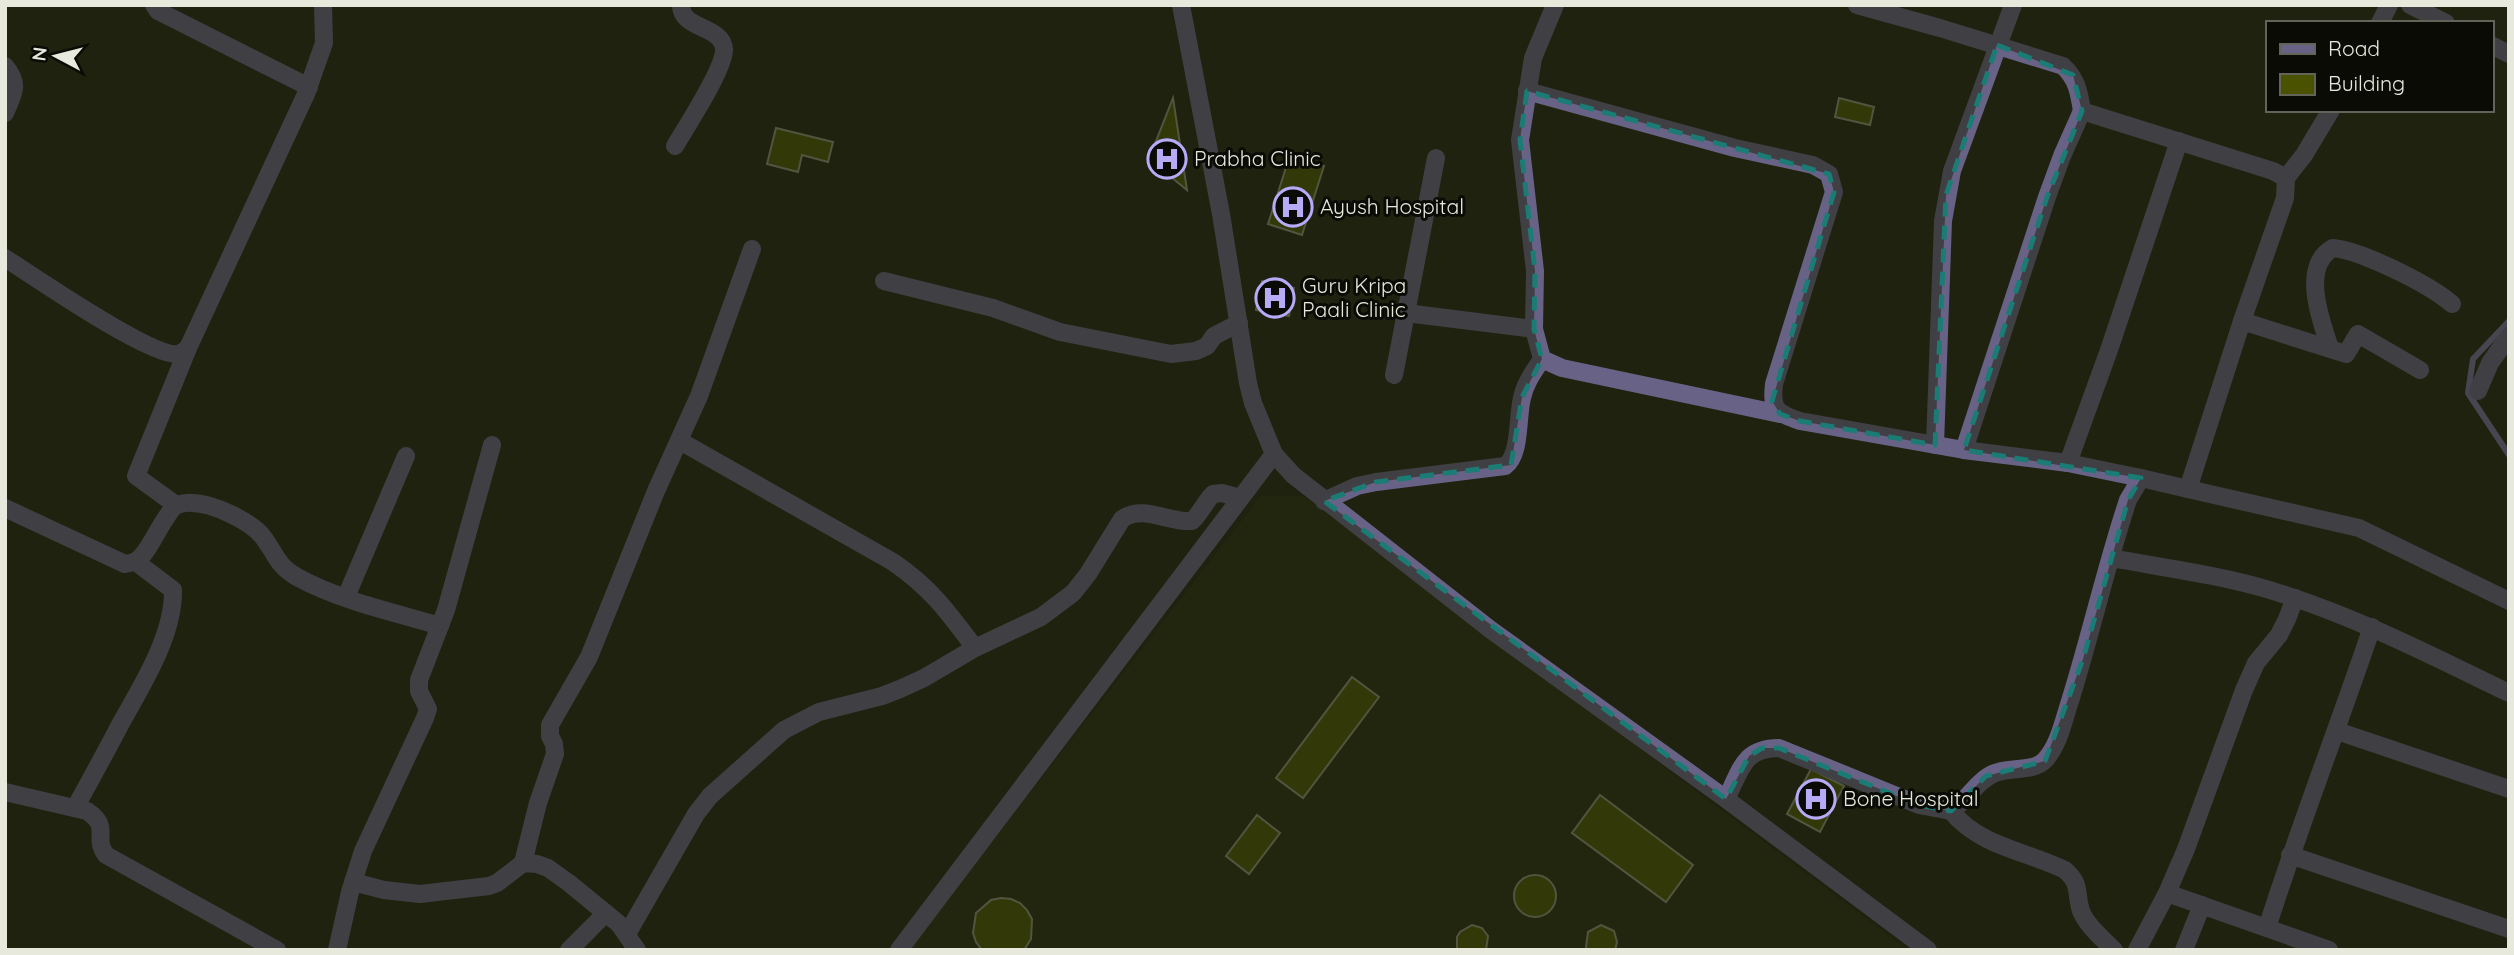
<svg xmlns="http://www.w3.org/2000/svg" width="2514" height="955" viewBox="0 0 2514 955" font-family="Quicksand,sans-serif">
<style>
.built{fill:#282c11}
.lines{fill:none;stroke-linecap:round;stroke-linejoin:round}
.stream{stroke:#7b70a1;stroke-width:6}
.building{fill:#4a5200;stroke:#8f937b;stroke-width:2}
.street{stroke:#686386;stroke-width:18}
.marked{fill:none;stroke:#1a7c74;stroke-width:5;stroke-dasharray:14 9;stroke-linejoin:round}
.labels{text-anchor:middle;stroke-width:6;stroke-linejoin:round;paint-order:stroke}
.poi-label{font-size:21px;fill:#e7e9dc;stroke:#090b04;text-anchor:start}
</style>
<rect width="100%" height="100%" fill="#1f220e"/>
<path class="built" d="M1261,496h42l605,454h-1000z"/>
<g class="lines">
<path class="stream" d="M2509,321l-36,38 -5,34 41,62"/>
</g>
<g class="building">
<path d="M1173,98l14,92 -38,-31z"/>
<path d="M1839,98l35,9 -4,18 -35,-8z"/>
<path d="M776,128l57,14 -5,20 -26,-7 -4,17 -31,-8z"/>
<path d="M1290,155l34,11 -22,69 -34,-11z"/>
<path d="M1262,281l32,7 -5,28 -33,-6z"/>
<path d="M1352,677l27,20 -76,101 -27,-20z"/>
<path d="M1811,769l33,17 -24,46 -33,-18z"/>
<path d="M1600,795l93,70 -27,37 -94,-69z"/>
<path d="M1257,815l23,18 -31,41 -23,-18z"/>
<circle cx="1535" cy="896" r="21"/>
<path d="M1001,898l10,1 9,4 7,7 5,9 -1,20 -7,11h-42l-6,-8 -3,-9 3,-20 15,-13z"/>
<path d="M1472,925l10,3 6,8 -2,14h-27l-2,-2v-11l3,-5z"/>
<path d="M1601,925l13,6 3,11 -2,8h-27l-2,-3 2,-15z"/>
</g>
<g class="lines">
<g class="street">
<path d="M154,5l4,6 151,76"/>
<path d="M1181,5l40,209 27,169 5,20 21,51 19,21 198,155 235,169 202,151"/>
<path d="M1555,5l-22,53 -13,82 15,131 -1,58 8,30 20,9 218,46"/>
<path d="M2410,5l36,18"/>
<path d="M2380,23l9,-18"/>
<path d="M2491,45l18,9"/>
<path d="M5,66c15,18 9,27 0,47"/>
<path d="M1527,91l208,57 78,17 16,9 5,18 -60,192c-3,26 3,29 26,37l164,29 104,13 73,15"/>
<path d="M675,146c11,-19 50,-78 49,-97 -2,-24 -43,-19 -43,-44"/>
<path d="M2286,178l18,-23 27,-45"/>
<path d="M5,258c28,18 148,101 174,96 1,0 9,-6 9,-6l118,-254 18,-51 -1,-38"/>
<path d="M884,281l109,27 67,24 111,22 25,-3 11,-5 7,-10 25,-13"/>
<path d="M1406,313l128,16"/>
<path d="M2242,321l104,33 12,-20 62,36"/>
<path d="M2330,348c-9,-27 -30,-82 3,-100 29,3 96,36 119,56"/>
<path d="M1394,375l42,-217"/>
<path d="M2478,391l12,-28 19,-27"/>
<path d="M680,441l213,121c38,26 55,50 82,86"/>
<path d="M1935,445l8,-224 9,-50 61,-166"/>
<path d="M1964,450l83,-253 15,-41 20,-45"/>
<path d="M2068,463l41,-113 70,-209"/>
<path d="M2188,489l171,39 150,73"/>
<path d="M1324,501l33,-15 19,-4 129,-16c16,-11 12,-49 17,-68 3,-15 12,-27 20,-39"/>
<path d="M176,505l-40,-29 52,-128"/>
<path d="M5,508l120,56c1,0 10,-2 11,-3 13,-7 25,-42 40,-56 5,-1 11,-3 16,-2 20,0 59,18 71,34 13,17 14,29 34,40 44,24 96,35 143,49"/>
<path d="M2111,558c54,10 110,17 162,33 82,25 159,65 236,102"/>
<path d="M346,597l60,-141"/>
<path d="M2337,731l172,58"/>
<path d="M5,792l82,19c25,17 5,25 19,44l171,95"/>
<path d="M1726,799c15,-29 17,-51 53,-51l140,57 32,6c16,-10 26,-31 44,-38 15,-6 39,-1 50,-13 14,-15 19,-41 25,-59 21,-67 36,-135 58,-201l13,-22 47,11 54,-168 43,-123 1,-20 -13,-7 -191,-60c-3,-19 -5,-32 -19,-45l-123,-38 -83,-23"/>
<path d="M75,808c16,-29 32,-58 47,-87 21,-37 52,-87 51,-131l-37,-28"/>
<path d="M1951,811c28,35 75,40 114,59 17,15 10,23 16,41 6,15 22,28 33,39"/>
<path d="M2290,855l219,74"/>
<path d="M523,863l15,-60 17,-49 -1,-10 -4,-8v-11l39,-68 67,-166 43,-95 53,-147"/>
<path d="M353,882l31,8 36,4 69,-8 8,-3 26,-20 14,1 11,4 21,15 50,41 18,26"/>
<path d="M2167,893l162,57"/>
<path d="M2267,928c32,-101 71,-200 105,-301"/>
<path d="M627,934l69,-120 14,-18 74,-66 35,-18 63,-16 18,-7 24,-11 51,-30 66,-31 32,-24 15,-19 34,-55c21,-15 47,4 70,2 9,-8 12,-18 21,-27l9,-1 18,5"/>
<path d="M337,950l13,-58 13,-41 62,-133 3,-9 -9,-18v-11l27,-70 46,-165"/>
<path d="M569,950l37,-37"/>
<path d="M899,950l375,-496"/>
<path d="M2137,950l30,-57 19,-44 58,-159 12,-27 23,-28 8,-16 8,-21"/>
<path d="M2184,950l18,-45"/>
</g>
</g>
<path d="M0 0H2514V955H0ZM1997,45l76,30 9,36 -35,86 -83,253 177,28 -13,22 -45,159 -38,102 -59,15 -35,35 -32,-6 -140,-57h-17l-13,8 -23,43 -402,-298 52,-19 135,-17 11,-68 20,-38 -8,-30 1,-58 -15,-131 7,-49 302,83 5,18 -62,209 8,13 20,7 135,24 11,-250z" fill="#1f220e" fill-opacity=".55" fill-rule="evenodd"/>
<path class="marked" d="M1997,45l76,30 9,36 -35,86 -83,253 177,28 -13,22 -45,159 -38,102 -59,15 -35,35 -32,-6 -140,-57h-17l-13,8 -23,43 -402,-298 52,-19 135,-17 11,-68 20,-38 -8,-30 1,-58 -15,-131 7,-49 302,83 5,18 -62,209 8,13 20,7 135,24 11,-250z"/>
<defs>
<g id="hospital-ring" transform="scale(2.0125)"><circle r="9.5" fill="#090b04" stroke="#b7abf8" stroke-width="1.5"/><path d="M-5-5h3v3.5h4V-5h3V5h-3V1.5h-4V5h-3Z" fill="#b7abf8"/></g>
</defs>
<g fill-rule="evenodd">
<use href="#hospital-ring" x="1167" y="159"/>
<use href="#hospital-ring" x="1293" y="207"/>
<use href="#hospital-ring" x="1275" y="298"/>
<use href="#hospital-ring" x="1816" y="799"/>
</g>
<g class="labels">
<g class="poi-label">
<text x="1194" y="166">Prabha Clinic</text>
<text x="1320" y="214">Ayush Hospital</text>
<text x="1302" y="293">Guru Kripa<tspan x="1302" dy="24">Paali Clinic</tspan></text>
<text x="1843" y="806">Bone Hospital</text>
</g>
</g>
<rect width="2514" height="955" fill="none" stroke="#e7e9dc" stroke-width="14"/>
<rect x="2266" y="21" width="228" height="91" fill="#090b04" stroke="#62645a" stroke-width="2"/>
<rect x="2280" y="44" width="35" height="10" fill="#686386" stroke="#62645a" stroke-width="2"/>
<text x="2328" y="56" font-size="21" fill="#e7e9dc">Road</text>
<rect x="2280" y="74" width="35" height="21" fill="#4a5200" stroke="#62645a" stroke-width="2"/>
<text x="2328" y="91" font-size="21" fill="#e7e9dc">Building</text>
<g transform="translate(56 56) rotate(277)" stroke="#090b04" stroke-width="5" paint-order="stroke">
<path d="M0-5L12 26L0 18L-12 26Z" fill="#e7e9dc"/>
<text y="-10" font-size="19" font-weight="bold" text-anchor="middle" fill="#e7e9dc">N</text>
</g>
</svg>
